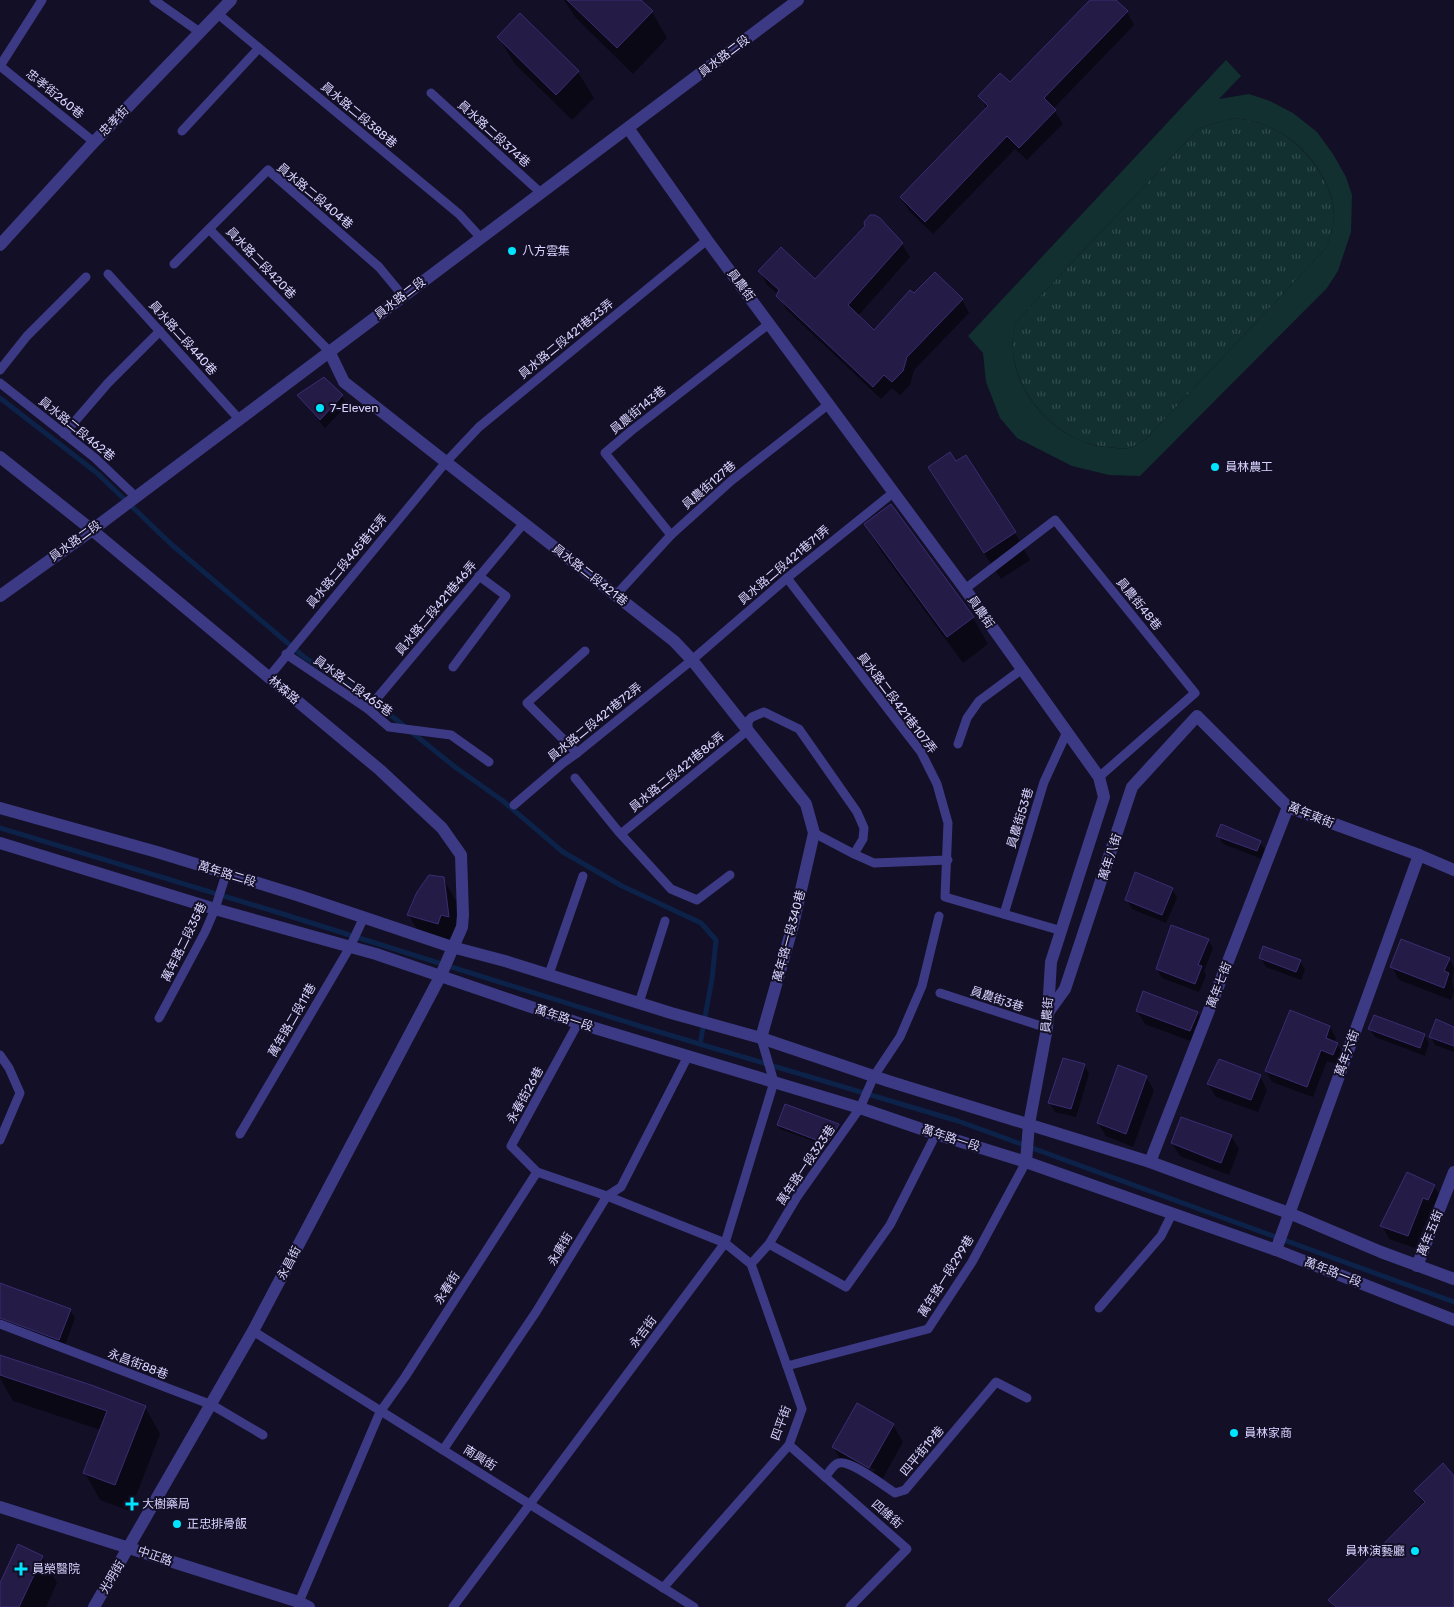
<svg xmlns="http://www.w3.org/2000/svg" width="1454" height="1607" viewBox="0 0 1454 1607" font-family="Rubik,'Noto Sans TC',sans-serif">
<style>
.grass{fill:url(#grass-tufts)}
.pitch{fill:#12302f;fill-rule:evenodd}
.shadow{fill:#0007;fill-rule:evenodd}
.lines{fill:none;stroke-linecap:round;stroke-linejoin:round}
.stream{stroke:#0c2248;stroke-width:5}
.building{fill:#241b47;stroke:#3b2d73}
.service{stroke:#3d3a85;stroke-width:9}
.minor{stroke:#3d3a85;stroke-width:12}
.tertiary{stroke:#3d3a85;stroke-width:12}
.poi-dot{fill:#00e5ff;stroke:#130f26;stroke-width:2}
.labels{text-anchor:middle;stroke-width:4;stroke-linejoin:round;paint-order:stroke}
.street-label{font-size:12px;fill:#d9d4ff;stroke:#130f26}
.poi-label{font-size:12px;fill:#d9d4ff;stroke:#130f26;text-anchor:start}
</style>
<defs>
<pattern id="grass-tufts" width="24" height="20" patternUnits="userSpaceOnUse" patternTransform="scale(1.25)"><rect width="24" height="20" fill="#12302f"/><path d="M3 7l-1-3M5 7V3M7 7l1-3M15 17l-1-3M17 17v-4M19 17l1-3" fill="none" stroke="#344d4e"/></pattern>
</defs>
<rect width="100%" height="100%" fill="#130f26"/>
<path class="grass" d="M1234,118c16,2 33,6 47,15 28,16 59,59 52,93 -1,7 -5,15 -7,22l-180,191c-5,3 -11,7 -17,9 -7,2 -16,-1 -23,-1 -56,-5 -107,-70 -90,-125l183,-194z"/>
<path class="pitch" d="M1226,60l15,16 -22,23 30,-5 21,7 23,12 24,19 16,22 13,23 6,18 -1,37 -13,39 -11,17 -187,188 -31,-1 -37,-9 -55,-28 -17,-20 -14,-36 -3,-29 -15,-17zM1234,118c16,2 33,6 47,15 29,16 59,59 52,93 -1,7 -5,15 -7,22l-180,191c-5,3 -11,7 -17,9 -7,2 -16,-1 -23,-1 -56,-5 -107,-69 -90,-125l183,-194z"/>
<g class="shadow">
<path d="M564,0h76l12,12 15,26 -34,36 -57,-56z"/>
<path d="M1092,0h23l12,12 7,13 -81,84 10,15 -36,36 -12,-11 -82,85 -24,-23 -8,-13 86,-89 -7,-13 30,-12z"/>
<path d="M520,15l58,57 16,26 -22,22 -58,-57 -15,-26z"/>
<path d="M875,216l27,28 8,13 -52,59 17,16 39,-37 48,5 7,13 -55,57 -4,15 -10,10 -8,-7 -11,11 -95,-90 -8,-15 -11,-9 -7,-14 55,10z"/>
<path d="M324,378l18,18 5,9 -22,23 -21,-25 -5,-8z"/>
<path d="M965,457l50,76 15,27 -29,19 -56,-85 -15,-27 26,-4z"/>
<path d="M891,506l82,112 15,26 -25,19 -82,-112 -15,-26z"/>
<path d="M1218,835l42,7 5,8 -3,9 -39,-15z"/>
<path d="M443,878l15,27 5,37h-39l-15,-27z"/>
<path d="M1172,889l5,9 -11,25 -34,-14 -5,-9z"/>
<path d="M1208,940l5,8 -9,23 2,5 -7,16 -37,-14 -5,-9z"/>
<path d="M1261,958l39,3 5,9 -4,10 -35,-13z"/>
<path d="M1449,959l5,9 -2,13 2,10 -3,9 -52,-20 -7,-13z"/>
<path d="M1144,992l54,21 7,13 -7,18 -53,-20 -8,-13z"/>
<path d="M1330,1027l6,11 -2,5 3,1 7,11 -5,10 -12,-4 -14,36 -41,-15 -6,-11z"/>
<path d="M1454,1028v24l-19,-7 -4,-9z"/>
<path d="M1370,1029l54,6 5,8 -4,13 -50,-19z"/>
<path d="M1084,1065l5,9 -13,43 -21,-5 -5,-9z"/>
<path d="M1260,1076l7,14 -9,22 -42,-15 -8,-13z"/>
<path d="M1146,1077l8,13 -21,57 -27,-11 -8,-13z"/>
<path d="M778,1125h60l2,4 -11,18 -49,-18z"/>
<path d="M1231,1136l8,13 -10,26 -49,-19 -8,-13z"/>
<path d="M1434,1186l8,14 -6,12 -5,-2 -16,38 -26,-9 -7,-14z"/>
<path d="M0,1284l70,26 5,8 -11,30 -64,-22z"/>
<path d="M0,1368l145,39 15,27 -30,77 -30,-11 -15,-27 16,-43 -88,-29 -13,-23z"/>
<path d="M893,1425l10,17 -24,43 -35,-20 -11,-18zM847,1454l28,16 -1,2 -27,-15z"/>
<path d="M1454,1474v133h-120l-4,-7 94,-95 -8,-13z"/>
<path d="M42,1557l15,26 -11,24h-46v-21z"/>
</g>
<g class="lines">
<g class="stream">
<path d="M0,398l97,75 75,72 132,112 69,44 82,66 48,34 60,51 59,34 79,37 15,17 -4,39 -12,65"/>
<path d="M0,828l283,86 363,114 312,93 496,181"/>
</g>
</g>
<g class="building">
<path d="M567,0h74l12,11 -36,37z"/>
<path d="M1090,0h26l12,11 -84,87 12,12 -37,38 -12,-12 -82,86 -25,-25 88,-91 -10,-10 22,-23 10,9z"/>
<path d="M520,13l59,58 -23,24 -59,-58z"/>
<path d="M870,215h5l5,3 23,25 -55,62 26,25 36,-40 4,3 21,-21 28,27 -56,58 -4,14 -11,11 -8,-7 -11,12 -97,-91 3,-6 -21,-19 23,-24 34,32 50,-53 -1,-4z"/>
<path d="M324,377l19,18 -23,25 -23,-25z"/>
<path d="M950,452l6,9 10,-6 50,77 -32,21 -56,-86z"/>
<path d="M891,504l83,113 -27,20 -83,-113z"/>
<path d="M1221,824l40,17 -4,10 -41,-15z"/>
<path d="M1135,872l38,16 -11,27 -37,-15z"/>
<path d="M429,875l15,2 5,40 -8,-2 -3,9 -31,-9 10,-23z"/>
<path d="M1171,925l38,14 -11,26 4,1 -7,18 -39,-15z"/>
<path d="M1401,939l49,19 -6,13 5,2 -5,15 -54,-21z"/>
<path d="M1263,946l38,14 -5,12 -37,-14z"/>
<path d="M1143,991l55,21 -8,19 -54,-20z"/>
<path d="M1290,1010l40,16 -4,12 12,5 -5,12 -12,-5 -14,37 -42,-16z"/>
<path d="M1374,1015l51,19 -5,14 -52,-19z"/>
<path d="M1436,1019l18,8v19l-25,-9z"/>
<path d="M1063,1058l22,6 -14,45 -23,-6z"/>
<path d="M1219,1059l42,16 -10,25 -44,-16z"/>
<path d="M1118,1065l29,11 -21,58 -29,-11z"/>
<path d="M785,1104l54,20 -3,6 -9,14 -50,-19z"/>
<path d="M1181,1117l51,18 -11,28 -50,-20z"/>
<path d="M1407,1172l28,13 -7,15 -5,-2 -15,38 -28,-10z"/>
<path d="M0,1283l71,26 -12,31 -59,-22z"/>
<path d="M0,1355l94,31 52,20 -31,79 -32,-12 24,-62 -107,-36z"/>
<path d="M857,1403l37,21 -25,44 -37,-21z"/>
<path d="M1443,1463l11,13v131h-118l-8,-7 97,-98 -11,-11z"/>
<path d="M18,1544l25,12 -24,51h-19v-24z"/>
</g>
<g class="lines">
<g class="service">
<path d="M154,0l47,33"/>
<path d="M218,14l241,200 22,24"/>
<path d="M0,66l94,76"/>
<path d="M0,66l42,-66"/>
<path d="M431,93l110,100"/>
<path d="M182,131l77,-83"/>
<path d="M209,229l59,-59 111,97 24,29"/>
<path d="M174,264l35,-35 120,122"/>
<path d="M108,274l131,145"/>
<path d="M0,370l27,-34 59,-59"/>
<path d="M0,383l95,75 41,39"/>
<path d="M64,434l44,-51 52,-52"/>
<path d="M671,535l-66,-82 26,-22 139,-108"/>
<path d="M787,578l134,174 16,32 11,39 -3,74 117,34"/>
<path d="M965,589l90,-69 140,173 -96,84"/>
<path d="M616,595l55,-60 60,-54 98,-77"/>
<path d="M286,654l82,55 21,18 62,8 38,27"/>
<path d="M453,667l53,-71 -27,-20"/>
<path d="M268,678l178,-216 33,-35 228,-187"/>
<path d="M368,709l156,-186"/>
<path d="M958,744l9,-26 12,-17 42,-31"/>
<path d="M577,753l-50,-50 58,-52"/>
<path d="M575,778l43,53 53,58 26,11 33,-25"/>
<path d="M514,805l49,-42 14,-10 115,-93 95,-82 107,-86"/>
<path d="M622,833l126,-103v-9l4,-4 12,-5 35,17 58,83 7,16 -1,11 -9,15"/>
<path d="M814,833l40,21 20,9 74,-3"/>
<path d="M1004,914l40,-132 23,-50"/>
<path d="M549,974l34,-98"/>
<path d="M940,993l107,35"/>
<path d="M639,1003l26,-82"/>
<path d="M159,1018l46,-86 10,-23 11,-35"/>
<path d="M578,1023l-67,123 26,26 70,24 118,47 26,21 36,102 15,43 -13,36 -126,143"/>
<path d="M0,1055l9,13 11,25 -20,47"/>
<path d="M240,1134l110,-187 14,-30"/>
<path d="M769,1244l77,43 44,-62 46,-91"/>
<path d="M751,1264l18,-20 28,-47 63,-89 14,-32 26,-39 22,-51 17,-70"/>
<path d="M1099,1308l62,-72 11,-22"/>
<path d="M0,1324l212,81 51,30"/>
<path d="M253,1331l441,276"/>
<path d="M787,1366l141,-37 44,-67 54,-100"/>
<path d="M789,1445l118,104 -57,58"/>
<path d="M443,1450l93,-138 71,-116 14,-9 67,-131"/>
<path d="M825,1477c4,-4 8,-13 14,-14 12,-3 45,23 56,30l10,-3 91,-108 31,16"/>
<path d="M299,1602l81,-190 25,-35 132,-205"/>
<path d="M453,1607l272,-364 49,-161 -13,-44"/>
</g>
<g class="minor">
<path d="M628,128l79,112 258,349 134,188 5,20 -53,165 -4,66 -18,96 -3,38"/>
<path d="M0,245l94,-103 137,-142"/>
<path d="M329,351l15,31 330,259 18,19 114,144 8,29 -21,92 -32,113"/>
<path d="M0,457l92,73 288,240 62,58 19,27 2,60 -1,12 -21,48 -188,356 -159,276"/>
<path d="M0,596l92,-66 706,-530"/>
<path d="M0,808l157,44 143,44 152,51 53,14 166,52 90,25 127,43 262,81 139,51 92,39 73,27"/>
<path d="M0,843l215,66 161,45 202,69 282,85 76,26 90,28 250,88 178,70"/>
<path d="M1047,1014l18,-25 67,-202 65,-71 91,91 131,48 35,15"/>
<path d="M1150,1162l138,-355"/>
<path d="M1276,1250l143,-395"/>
<path d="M1417,1266l37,-94"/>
</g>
<path class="tertiary" d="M0,1507l299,95 10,5"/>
</g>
<g class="poi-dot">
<circle cx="512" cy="251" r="5"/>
<circle cx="320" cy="408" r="5"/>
<circle cx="1215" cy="467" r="5"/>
<circle cx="1234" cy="1433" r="5"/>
<path d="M129.5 1496.5h5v5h5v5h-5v5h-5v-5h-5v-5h5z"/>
<circle cx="177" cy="1524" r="5"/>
<circle cx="1415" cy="1551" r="5"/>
<path d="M18.5 1561.5h5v5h5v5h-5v5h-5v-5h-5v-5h5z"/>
</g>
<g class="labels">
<g class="street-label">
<text transform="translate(724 56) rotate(-37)" y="4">員水路二段</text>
<text transform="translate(55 94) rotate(39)" y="4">忠孝街260巷</text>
<text transform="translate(359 115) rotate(40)" y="4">員水路二段388巷</text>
<text transform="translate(114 121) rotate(-46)" y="4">忠孝街</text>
<text transform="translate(494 134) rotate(42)" y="4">員水路二段374巷</text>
<text transform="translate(315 196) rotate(40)" y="4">員水路二段404巷</text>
<text transform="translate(261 263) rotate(46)" y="4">員水路二段420巷</text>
<text transform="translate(741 285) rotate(53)" y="4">員農街</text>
<text transform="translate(400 298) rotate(-37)" y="4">員水路二段</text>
<text transform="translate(183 338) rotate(48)" y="4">員水路二段440巷</text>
<text transform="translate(566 339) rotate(-39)" y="4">員水路二段421巷23弄</text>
<text transform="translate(638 410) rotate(-39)" y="4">員農街143巷</text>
<text transform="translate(77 429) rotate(39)" y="4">員水路二段462巷</text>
<text transform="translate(709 485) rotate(-41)" y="4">員農街127巷</text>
<text transform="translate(75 541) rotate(-36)" y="4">員水路二段</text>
<text transform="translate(347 561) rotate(-50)" y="4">員水路二段465巷15弄</text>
<text transform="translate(784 565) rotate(-40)" y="4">員水路二段421巷71弄</text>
<text transform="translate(590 575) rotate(38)" y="4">員水路二段421巷</text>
<text transform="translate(1139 604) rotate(51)" y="4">員農街48巷</text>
<text transform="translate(436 608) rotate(-50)" y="4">員水路二段421巷46弄</text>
<text transform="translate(981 612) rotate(55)" y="4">員農街</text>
<text transform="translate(353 686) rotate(36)" y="4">員水路二段465巷</text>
<text transform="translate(284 690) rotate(40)" y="4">林森路</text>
<text transform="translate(897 703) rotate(53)" y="4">員水路二段421巷107弄</text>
<text transform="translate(595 722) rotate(-39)" y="4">員水路二段421巷72弄</text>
<text transform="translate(677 772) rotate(-39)" y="4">員水路二段421巷86弄</text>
<text transform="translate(1311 815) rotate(22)" y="4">萬年東街</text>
<text transform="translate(1020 818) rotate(-73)" y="4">員農街53巷</text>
<text transform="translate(1110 857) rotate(-72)" y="4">萬年八街</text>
<text transform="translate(227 874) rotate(17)" y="4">萬年路二段</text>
<text transform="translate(789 936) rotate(-75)" y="4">萬年路一段340巷</text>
<text transform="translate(184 942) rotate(-64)" y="4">萬年路二段35巷</text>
<text transform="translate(1219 985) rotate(-69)" y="4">萬年七街</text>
<text transform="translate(997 999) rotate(18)" y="4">員農街3巷</text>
<text transform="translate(1047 1015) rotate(-85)" y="4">員農街</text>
<text transform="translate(564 1018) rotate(18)" y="4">萬年路一段</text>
<text transform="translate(292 1020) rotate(-60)" y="4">萬年路二段11巷</text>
<text transform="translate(1347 1053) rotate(-70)" y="4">萬年六街</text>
<text transform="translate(525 1095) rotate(-61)" y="4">永春街26巷</text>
<text transform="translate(951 1138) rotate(18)" y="4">萬年路一段</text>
<text transform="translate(806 1165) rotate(-56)" y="4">萬年路一段323巷</text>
<text transform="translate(1430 1233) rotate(-68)" y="4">萬年五街</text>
<text transform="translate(560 1249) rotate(-59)" y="4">永康街</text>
<text transform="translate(289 1263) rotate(-62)" y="4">永昌街</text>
<text transform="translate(1333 1272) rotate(21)" y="4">萬年路一段</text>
<text transform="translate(946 1276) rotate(-58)" y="4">萬年路一段299巷</text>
<text transform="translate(447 1288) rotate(-57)" y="4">永春街</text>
<text transform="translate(643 1332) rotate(-53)" y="4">永吉街</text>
<text transform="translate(138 1364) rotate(21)" y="4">永昌街88巷</text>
<text transform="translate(781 1423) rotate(-70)" y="4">四平街</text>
<text transform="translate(922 1451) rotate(-50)" y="4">四平街19巷</text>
<text transform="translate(480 1458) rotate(32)" y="4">南興街</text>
<text transform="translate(887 1514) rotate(41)" y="4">四維街</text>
<text transform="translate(155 1556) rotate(19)" y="4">中正路</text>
<text transform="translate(112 1577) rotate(-59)" y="4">光明街</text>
</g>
<g class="poi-label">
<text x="522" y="255">八方雲集</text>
<text x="330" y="412">7-Eleven</text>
<text x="1225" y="471">員林農工</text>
<text x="1244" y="1437">員林家商</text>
<text x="142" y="1508">大樹藥局</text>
<text x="187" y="1528">正忠排骨飯</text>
<text x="1405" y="1555" text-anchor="end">員林演藝廳</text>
<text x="32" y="1573">員榮醫院</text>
</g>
</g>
</svg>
